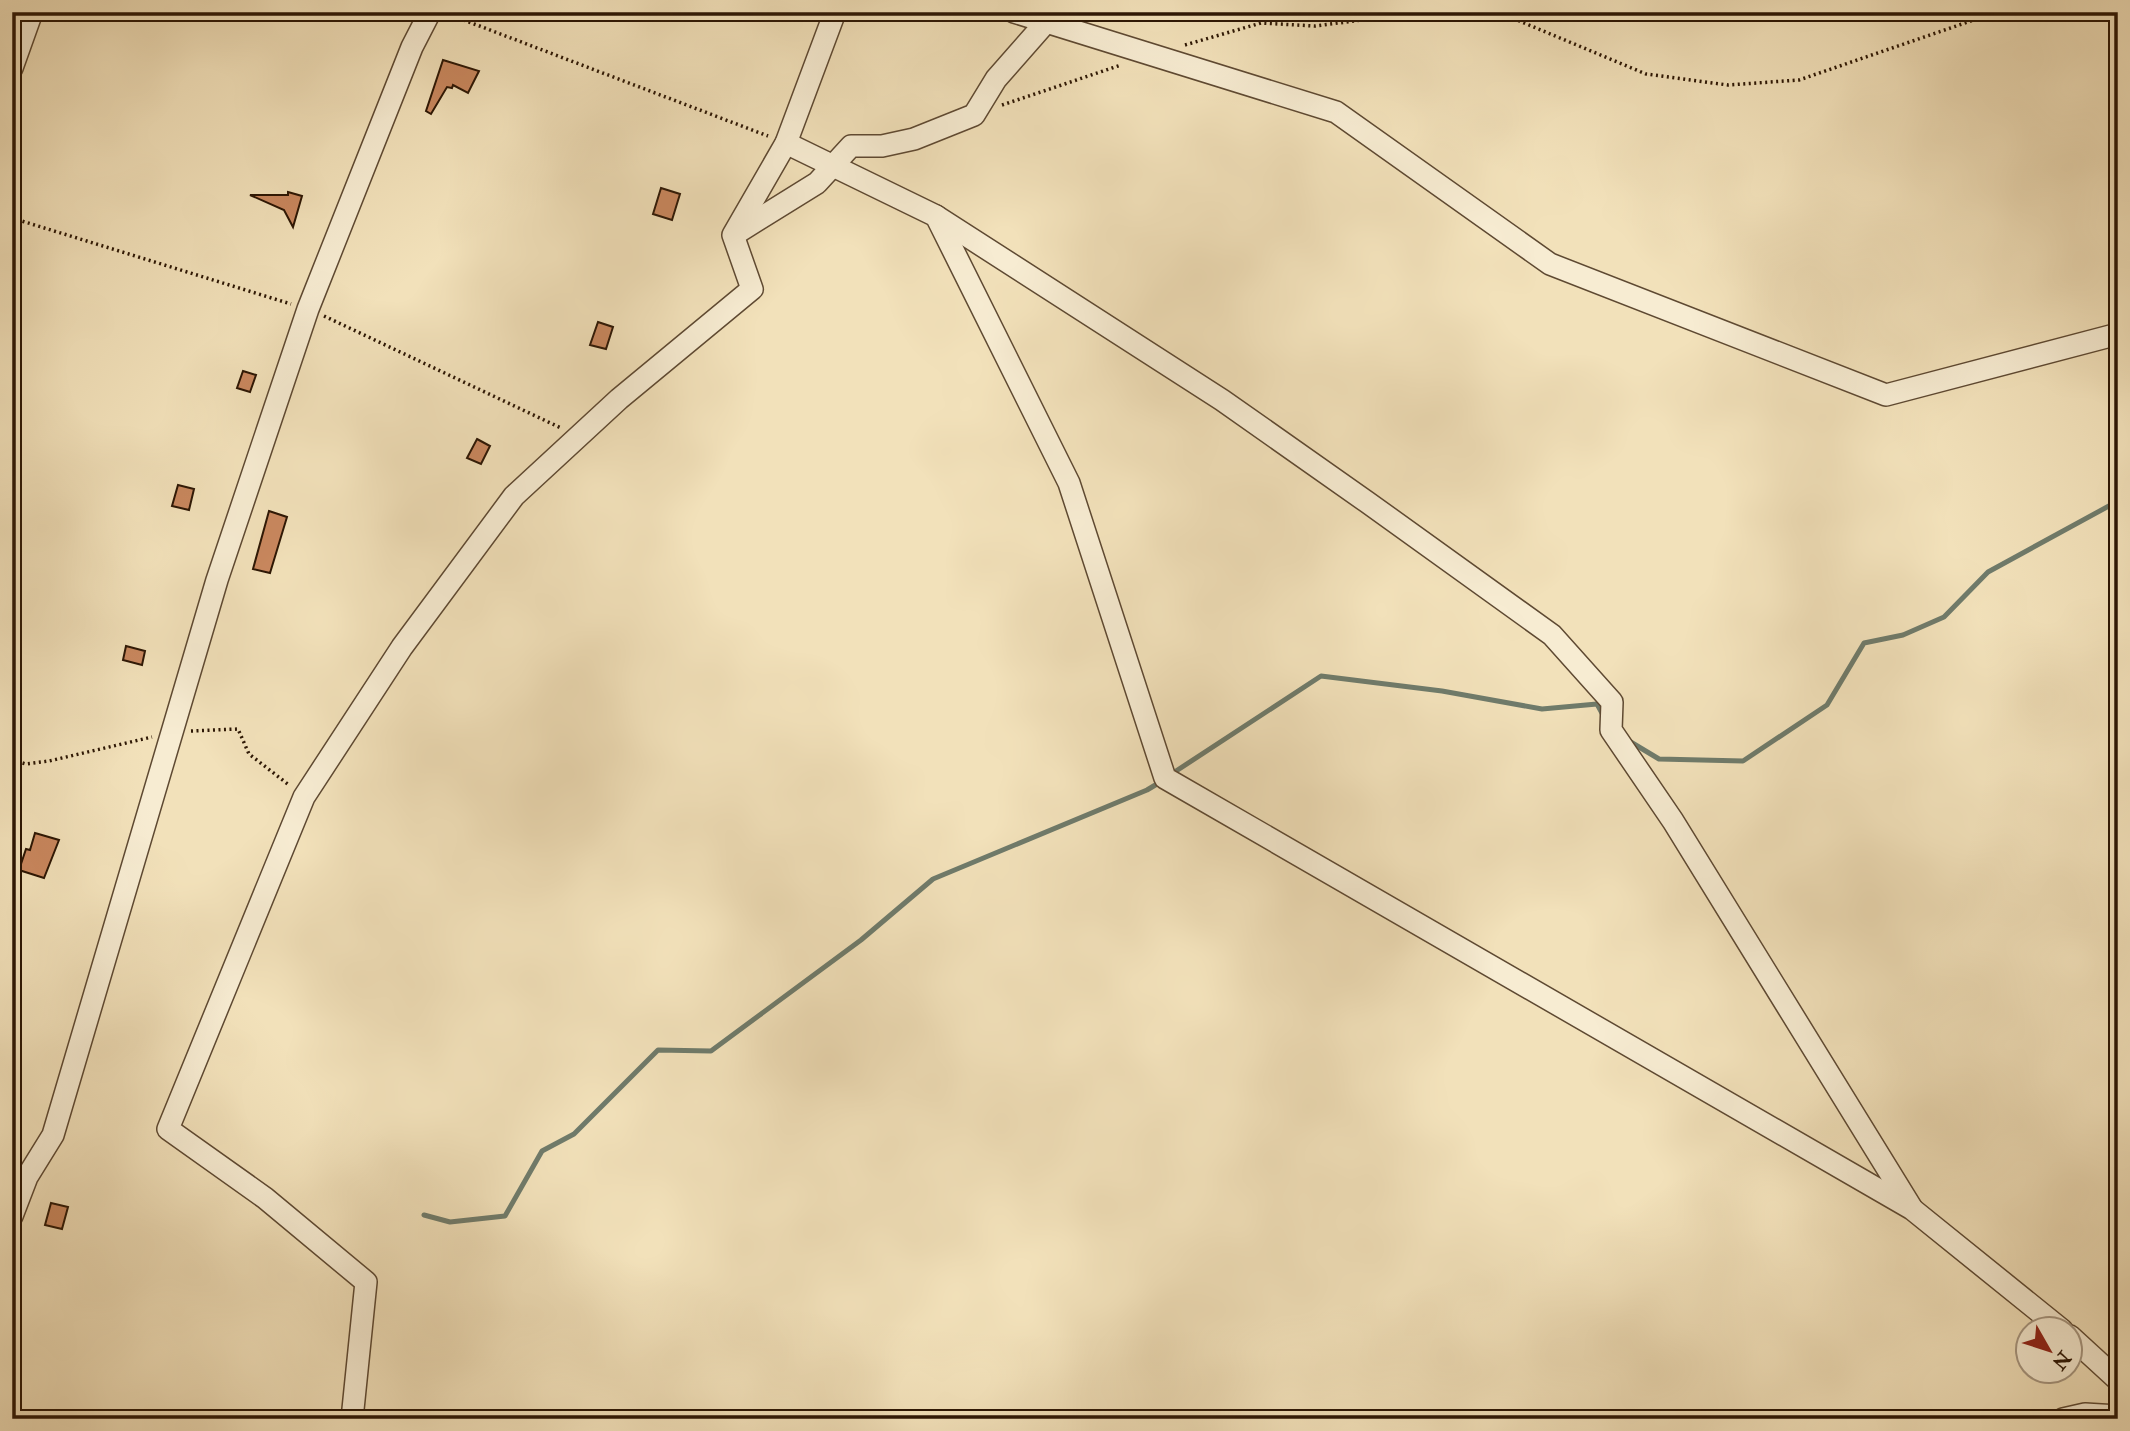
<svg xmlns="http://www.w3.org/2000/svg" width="2130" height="1431" viewBox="0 0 2130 1431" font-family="'IM FELL Double Pica',serif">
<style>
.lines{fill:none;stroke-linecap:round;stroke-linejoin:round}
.stream{stroke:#6f7b6b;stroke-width:5}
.building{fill:#ca885f;stroke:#2c1604;stroke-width:2}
.street-casing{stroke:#5e4932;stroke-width:24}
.path{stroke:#2c1604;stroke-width:3.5;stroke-dasharray:2 3.5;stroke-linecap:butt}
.street{stroke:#f7ecd2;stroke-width:21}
</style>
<rect width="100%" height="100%" fill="#f2e1ba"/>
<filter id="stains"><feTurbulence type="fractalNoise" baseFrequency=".00286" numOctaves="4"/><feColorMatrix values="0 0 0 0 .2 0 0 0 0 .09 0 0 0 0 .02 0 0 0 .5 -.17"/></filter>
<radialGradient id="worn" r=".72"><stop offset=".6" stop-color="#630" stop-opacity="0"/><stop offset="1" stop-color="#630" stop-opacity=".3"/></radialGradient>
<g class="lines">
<g class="stream">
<path d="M1629,741l30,18 84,2 84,-56 37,-62 39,-8 41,-18 44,-45 130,-71"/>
<path d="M1170,775l151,-99 121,15 100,18 55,-5 6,11"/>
<path d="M424,1215l26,7 55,-6 37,-65 32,-17 84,-84 53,1 150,-111 72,-61 214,-89 15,-9"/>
</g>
</g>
<g class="building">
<path d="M443,60l36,11 -11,22 -15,-8 -1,3 -5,-1 -16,27 -5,-3z"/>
<path d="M661,188l19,6 -8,26 -19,-6z"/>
<path d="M288,192l14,4 -9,31 -9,-17 -34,-15h38z"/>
<path d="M598,322l15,5 -7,22 -16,-4z"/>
<path d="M243,371l13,4 -6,17 -13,-4z"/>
<path d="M477,439l13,7 -9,18 -14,-6z"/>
<path d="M178,485l16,4 -5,21 -17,-4z"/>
<path d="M269,511l18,6 -17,56 -17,-4z"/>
<path d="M126,646l19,5 -3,14 -19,-5z"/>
<path d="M35,833l24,7 -15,38 -25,-8 7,-21 4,1z"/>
<path d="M51,1203l17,4 -6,22 -17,-4z"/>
</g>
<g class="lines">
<g class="street-casing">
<g id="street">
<path d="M1014,12l322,100 214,152 336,131 232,-61"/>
<path d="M12,68l20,-56"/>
<path d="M786,143l150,73 133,267 96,295 747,431 150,121"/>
<path d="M936,216l286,184 145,102 185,133 60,67 -1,28 62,91 238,386"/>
<path d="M735,234l82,-51 34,-37h31l32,-7 60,-24 22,-36 51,-58 9,-6"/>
<path d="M12,1216l15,-39 26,-42 164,-555 91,-271 104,-262 18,-35"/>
<path d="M2070,1336l48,44"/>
<path d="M352,1419l14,-137 -101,-84 -97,-69 136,-332 98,-150 112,-151 105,-97 133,-110 -19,-54 53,-92 49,-131"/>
<path d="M2063,1419l22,-5 33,2"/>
</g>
</g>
<g class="path">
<path d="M1498,12l148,62 82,11 71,-5 198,-68"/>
<path d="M448,14l320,122"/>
<path d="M1185,45l76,-22 54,3 110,-14"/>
<path d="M1002,105l119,-40"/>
<path d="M12,218l279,86"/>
<path d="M324,316l237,112"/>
<path d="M191,731l47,-2 11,25 40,31"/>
<path d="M12,760l14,4 23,-3 103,-24"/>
</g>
<use href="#street" class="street"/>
</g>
<rect width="2130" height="1431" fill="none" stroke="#f2e1ba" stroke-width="42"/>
<rect x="14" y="14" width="2102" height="1403" fill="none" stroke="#2c1604" stroke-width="3.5"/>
<rect x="21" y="21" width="2088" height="1389" fill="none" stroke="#2c1604" stroke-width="2"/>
<g transform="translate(2049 1350) rotate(129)"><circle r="33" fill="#f7ecd2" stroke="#a69680" stroke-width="2"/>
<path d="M0-5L12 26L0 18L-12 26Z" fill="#8f2418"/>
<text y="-10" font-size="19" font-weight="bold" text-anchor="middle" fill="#2c1604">N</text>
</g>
<rect width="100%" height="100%" filter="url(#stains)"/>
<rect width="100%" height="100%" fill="url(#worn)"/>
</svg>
